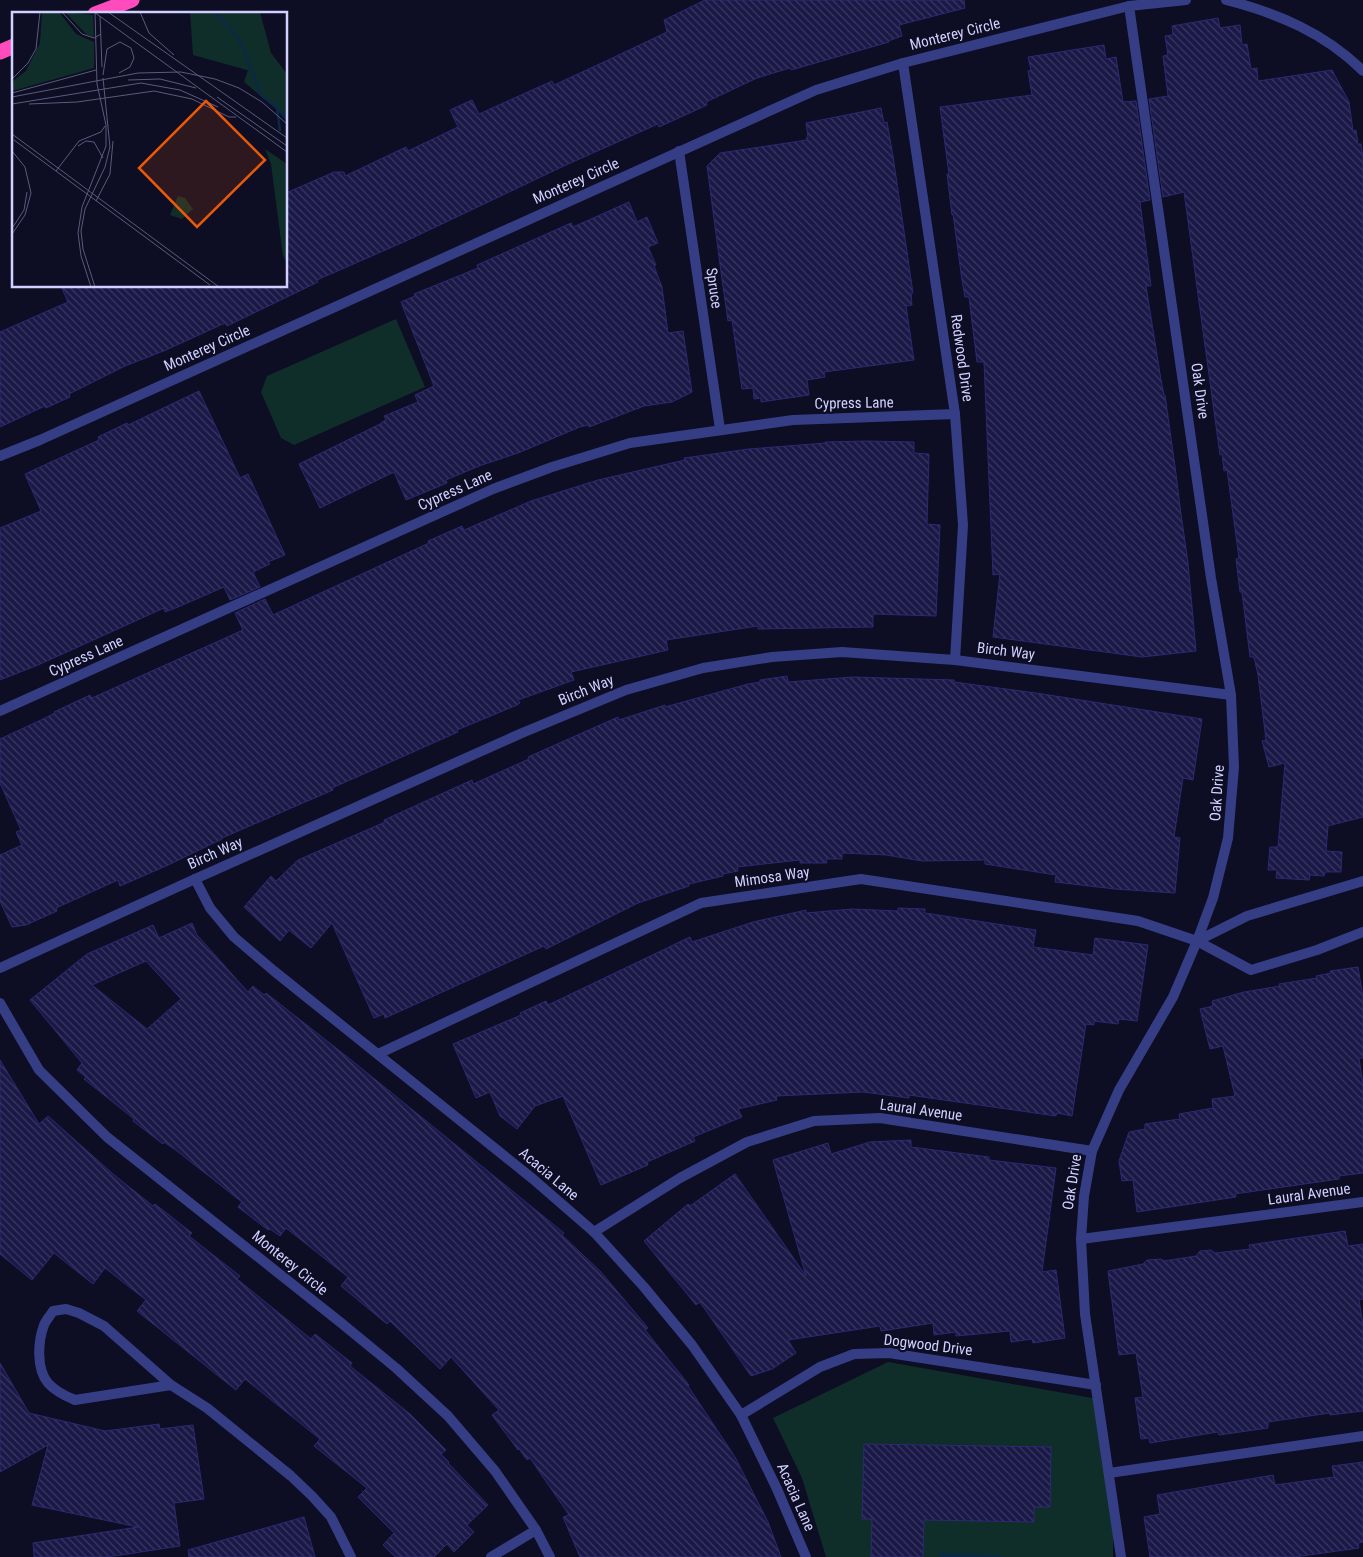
<svg xmlns="http://www.w3.org/2000/svg" width="1363" height="1557" viewBox="0 0 1363 1557" font-family="'Roboto Condensed',sans-serif">
<style>
.green{fill:#102e29}
.water{fill:#092947}
.building{fill:url(#building-back-hatch);stroke:#2c2973;fill-rule:evenodd}
.lines{fill:none;stroke-linecap:round;stroke-linejoin:round}
.street{stroke:#353e85;stroke-width:10}
.highway{stroke:#ff4bbc;stroke-width:15}
.labels{text-anchor:middle;stroke-width:4.5;stroke-linejoin:round;paint-order:stroke}
.street-label{font-size:15px;fill:#d0d1ff;stroke:#0d0d24}
.inset-river{fill:none;stroke:#092947;stroke-width:2.5}
.inset-road{fill:none;stroke:#5b5b7c;stroke-width:1}
.view{fill:#e8590c;fill-opacity:0.15;stroke:#e8590c;stroke-width:2.5}
.inset-edge{fill:none;stroke:#d0d1ff;stroke-width:2.5}
</style>
<defs>
<pattern id="building-back-hatch" width="6" height="6" patternUnits="userSpaceOnUse" patternTransform="scale(1.25)"><rect width="6" height="6" fill="#1a1846"/><path d="M-1 5l2 2M0 0l6 6M5-1l2 2" fill="none" stroke="#3a3962"/></pattern>
</defs>
<rect width="100%" height="100%" fill="#0d0d24"/>
<g class="green">
<path d="M396,319l29,68 -131,58 -13,-7 -20,-46 6,-16z"/>
<path d="M888,1362l210,37 15,71v87h-287l-24,-79 -29,-60z"/>
</g>
<path class="water" d="M939,1553l62,2v2h-62z"/>
<g class="building">
<path d="M705,0h259l1,8 -66,17 3,11 -14,5 1,1 -98,28 -1,-2 -33,10 -51,24 1,3 -13,6 -35,16 -1,-3 -92,41 -160,76 -89,39 1,2 -91,44 -2,-3 -59,27 -41,16 -56,28 1,3 -24,11 -1,-2 -45,21v-95l68,-30 -7,-16h225v-93l48,-21h10l1,4 61,-29 2,4 50,-24 -8,-17 22,-10 7,14 73,-33 2,4 52,-24 61,-29 -3,-12z"/>
<path d="M1218,18l2,10 20,-3 2,20 5,-1 4,25 6,-1 1,13 74,-11 17,32 4,29 3,-1 2,14h3l2,15v658l-35,9 -2,25 16,1 -1,20h-16l-1,4 -14,-1 -1,5 -33,-2 1,-8h-9l2,-23h8l7,-84 -16,4 -7,-26 4,-1 -8,-65 -4,-18h-4l-8,-65h-2l-4,-33 3,-1 -12,-88 -3,1 -2,-17 -2,1 -36,-263 -21,5 -14,-98 19,-3 -5,-40 5,-1 -3,-19 8,-1 -1,-9z"/>
<path d="M1104,45l2,14 10,-2 7,45 13,-1 14,99 -10,2 11,84h-5l15,94 3,15h1l11,79 5,40 7,49 8,88 -54,6 -149,-20 7,-63 -7,1 -9,-213h-7l-8,-65h-4l-3,-17 -9,-66 -1,1 -5,-41h2l-9,-67 92,-12 -4,-24 3,-1 -3,-13z"/>
<path d="M881,108l3,15 3,-1 6,34 20,137h-2l1,12 -6,1 8,54 -90,12 1,5 -18,3 2,15 -48,7v-4l-7,1 -1,-11 -11,1 -10,-69 -4,1 -7,-49 -14,-106 13,-13 87,-13 -1,-2 2,-1 -2,-14z"/>
<path d="M629,202l8,20 10,-5 11,26 -10,4 8,18 -2,1 8,21 6,46 15,-2 9,61 -20,10 -28,4 -55,21 -1,-2 -8,2 -62,26 -39,13 -33,14 1,3 -41,17 -12,-28 -74,36 -21,-44 83,-41v-1l4,-2 -2,-4 34,-14 -3,-7 19,-9 -33,-84 14,-6 -1,-2 64,-26 -1,-3 94,-42 2,4z"/>
<path d="M199,391l41,87 8,-4 37,81 -17,7 2,2 -17,8 7,15 -30,13 -6,-13 -46,20 -13,5 -1,-4 -126,57 -38,15v-152l41,-17 -16,-37 74,-34 -1,-3 29,-14 1,2z"/>
<path d="M867,441l47,1v11l15,1 -2,70 13,1 -4,91 -63,-2v13l-115,2v-3l-92,14 2,10 -97,22 3,8 -56,20 2,3 -3,2 -60,25 1,2 -126,56 1,2 -111,48v1l-56,27 -46,20 -2,-6 -62,28 1,3 -31,14 -14,2 -12,-26v-46l22,-10 -6,-13 5,-2 -21,-47v-44l43,-20 12,-6 -1,-1 36,-17 2,3 151,-68 -8,-17 30,-14 8,16 156,-72 -1,-2 34,-15 2,4 67,-29 67,-21 87,-20 -1,-2 65,-9 76,-6v-1z"/>
<path d="M787,676l1,6 65,-5 101,3v2l82,11 166,26 -9,61 -10,-2 -9,59 6,1 -5,55 -60,-4 -60,-7 1,-7 -71,-11v-4l-63,1 -36,-6 -44,-2v6h-16l1,4h-27v-3l-63,7 1,4 -15,3v2l-34,8v2l-51,17 -92,46 -2,-3 -159,72 -1,-4 -10,4 -42,-95 -21,25 -22,-18 -9,11 -36,-34 27,-31 5,5 22,-21 87,-38 -1,-2 88,-40 1,4 56,-25 -1,-2 90,-40 1,3 46,-15v2l83,-23 12,-2v-2z"/>
<path d="M898,908l27,1v4l111,17 -3,17 60,8 2,-17 53,7 -11,76 -18,-2 -1,5 -24,-3v4l-8,-1 -14,92 -15,-3 -1,3 -147,-21v3l-46,-6 -87,4 1,4 -39,9 4,8 -49,20 2,4 -48,21 1,3 -47,20 -38,-89 -28,10 -18,23 -17,-13 -10,-24 -14,6 -23,-54 68,-29 -1,-2 26,-12 2,4 142,-68 2,5 61,-20 53,-12v3l46,-4 46,2z"/>
<path d="M192,923l5,12 51,57 5,-6 11,9 2,-2 84,66 214,174 -2,2 39,37 47,56 -3,2 44,55 -1,1 47,71 33,65 13,35h-201l-17,-40 6,-2 -39,-57 -3,2 -8,-11 -1,1 -26,-35 7,-5 -48,-53 -11,12 -50,-48 -3,3 -46,-38 7,-9 -62,-49 -6,8 -10,-7 -2,1 -30,-23 4,-5 -65,-51 -13,-9 -1,2 -30,-23 1,-2 -50,-40 2,-2 -9,-7 5,-7 -52,-63 57,-46 66,-29 6,13zM146,961l35,38 -34,30 -55,-44z"/>
<path d="M1358,967l5,31v60h-4l4,26v89l-24,3v3l-104,15 1,3 -99,15 -4,-32 -11,1 -3,-20 10,-29 16,-3v-5l35,-5 -1,-5 34,-6 -1,-9 23,-3 -12,-50 -13,3 -10,-40 13,-3 -1,-5 32,-9 36,-6 -1,-2 38,-6 -1,-2 15,-3 -1,-2z"/>
<path d="M0,1060l39,64 9,-8 65,58 40,32 2,-2 37,29 -3,3 51,40 -3,3 74,60 4,-5 37,29 -2,3 60,48 36,36 -5,4 8,8 -1,1 40,42 -21,20 7,7 -20,20 -7,-8 -13,13h-39l-12,-12 11,-12 -36,-36 9,-9 -53,-42 6,-7 -75,-60 -9,11 -99,-79 9,-11 -41,-32 -12,16 -39,-31 -22,27 -32,-26z"/>
<path d="M911,1140v7l78,10v3l67,8 -14,104 14,-2 9,68 -32,5 -1,-4 -21,3 -1,-11 -54,5v-4l-22,3 -1,-12 -52,8 -1,-5 -92,14 8,13 -24,16 -21,7 -51,-74 -4,3 -52,-64 44,-37 2,2 45,-32 71,102 -33,-116 55,-17 3,11 39,-12z"/>
<path d="M1345,1231l3,15 15,-2v55l-4,1 4,25v86l-33,4v-2l-62,9v6l-49,7 -1,-3 -68,11 -1,-5 -8,1 -6,-41 8,-1 -7,-44 -17,2 -11,-84 35,-7 4,-4 14,-1 3,2 32,-5 4,-5 11,-1 4,3 35,-4 -1,-4z"/>
<path d="M0,1363l29,50 76,18 54,-7 1,5 33,-4 11,74 -30,4 6,43 -72,11h-74l-1,-14 105,-16 -106,-22 16,-60 -48,27z"/>
<path d="M864,1444l187,3 -1,60h-16v15l-110,-2 -1,37h-52l1,-38h-10z"/>
<path d="M1363,1462v80l-5,1 1,5 -64,9h-145l-6,-40 16,-3 -3,-19 116,-20 2,10 59,-8 -2,-11z"/>
<path d="M304,1517l11,40h-126l-1,-7z"/>
</g>
<g class="lines">
<g class="street">
<path d="M1226,0c51,13 99,33 137,71"/>
<path d="M903,63l52,351 8,111 -8,135"/>
<path d="M679,151l41,278"/>
<path d="M0,456l40,-16 776,-350 87,-27 226,-57 57,-6"/>
<path d="M0,711l493,-222 59,-22 78,-24 163,-23 162,-6"/>
<path d="M195,879l15,29 24,29 40,34 259,208 61,53 50,55 48,58 49,70 36,74 29,68"/>
<path d="M1197,941l50,-25 116,-35"/>
<path d="M0,968l195,-89 327,-146 104,-43 77,-22 69,-11 70,-5 113,8 276,35"/>
<path d="M0,1003l39,67 68,67 233,185 56,46 52,48 47,55 41,59 14,27"/>
<path d="M378,1054l323,-151 160,-24 277,42 59,20 54,29 66,-20 46,-18"/>
<path d="M594,1232l86,-54 67,-36 67,-21 66,-3 212,33"/>
<path d="M1081,1239l282,-37"/>
<path d="M171,1385l-96,15c-10,-4 -20,-9 -27,-17 -12,-14 -10,-42 -4,-58 2,-5 6,-9 9,-14l13,-2 13,4 25,13 67,59 36,23 84,68 21,20 19,21 20,40"/>
<path d="M741,1415l79,-48 34,-13 35,-1 207,32"/>
<path d="M1109,1473l254,-37"/>
<path d="M491,1557l45,-27"/>
<path d="M1121,1557l-36,-243 -4,-75 3,-43 8,-45 27,-61 54,-93 24,-56 16,-43 15,-60 6,-71 -3,-72 -20,-117 -82,-572"/>
</g>
<g class="highway">
<path d="M95,14l37,-14"/>
<path d="M0,52l14,-6"/>
</g>
</g>
<g class="labels">
<g class="street-label">
<text transform="translate(955 34) rotate(-14)" y="5">Monterey Circle</text>
<text transform="translate(576 181) rotate(-24)" y="5">Monterey Circle</text>
<text transform="translate(714 288) rotate(82)" y="5">Spruce</text>
<text transform="translate(207 348) rotate(-24)" y="5">Monterey Circle</text>
<text transform="translate(962 358) rotate(82)" y="5">Redwood Drive</text>
<text transform="translate(1200 391) rotate(82)" y="5">Oak Drive</text>
<text transform="translate(854 403) rotate(-1)" y="5">Cypress Lane</text>
<text transform="translate(455 490) rotate(-24)" y="5">Cypress Lane</text>
<text transform="translate(1006 651) rotate(7)" y="5">Birch Way</text>
<text transform="translate(86 656) rotate(-24)" y="5">Cypress Lane</text>
<text transform="translate(586 690) rotate(-22)" y="5">Birch Way</text>
<text transform="translate(1217 793) rotate(-86)" y="5">Oak Drive</text>
<text transform="translate(215 853) rotate(-24)" y="5">Birch Way</text>
<text transform="translate(772 877) rotate(-8)" y="5">Mimosa Way</text>
<text transform="translate(921 1110) rotate(8)" y="5">Laural Avenue</text>
<text transform="translate(549 1174) rotate(40)" y="5">Acacia Lane</text>
<text transform="translate(1072 1182) rotate(-81)" y="5">Oak Drive</text>
<text transform="translate(1309 1194) rotate(-8)" y="5">Laural Avenue</text>
<text transform="translate(290 1263) rotate(39)" y="5">Monterey Circle</text>
<text transform="translate(928 1345) rotate(7)" y="5">Dogwood Drive</text>
<text transform="translate(796 1497) rotate(66)" y="5">Acacia Lane</text>
</g>
</g>
<g transform="translate(12 12)">
<rect width="275" height="275" fill="#0d0d24"/>
<path d="M30,0h17l17,22 18,8v26l-82,23v-9l14,-11 14,-28zM53,0l28,3 1,22 -7,-2z" fill="#102e29"/>
<path d="M236,0l39,79v27l-43,-36 4,-12z" fill="#102e29"/>
<path d="M178,0h70l11,41 16,21v23l-33,-25 -61,-17zM253,137l22,15v99l-4,-7 -12,-92zM166,184l7,2 8,11 -11,10 -12,-4z" fill="#102e29"/>
<path class="inset-river" d="M203,0l18,19 11,18 16,45 17,14 3,23M265,96l10,12"/>
<path class="inset-road" d="M50,0l20,22 12,4 7,-4M82,0l193,140M96,0l179,126M128,0l9,21 25,22M88,4l2,51M91,63l4,-26 13,-7 11,6 3,10 -4,9 -11,6M0,67l16,-16 8,-14 4,-37M116,68l32,-1 36,9M0,81l84,-23M0,85l126,-24 43,-1 34,7 24,9 23,14 25,22M205,85l70,49M0,92l129,-21 39,7 38,17M17,92l48,-2 77,-11 38,8 37,18h7M0,122l207,153M2,128l196,145M66,134l8,-5 8,1 9,16M0,139l13,16 6,26 -6,22 -13,19M44,159l23,-30 22,-9 4,-6M84,189l14,-27 3,-33M1,215l11,-17 3,-18M79,275l-10,-31 -3,-23 4,-26 24,-61v-21l-9,-41 -2,-72M83,275l-12,-38 -2,-18 4,-22 20,-42 5,-20 -7,-69"/>
<path class="view" d="M194,89l59,59 -68,67 -58,-59z"/>
<rect width="275" height="275" class="inset-edge"/>
</g>
</svg>
